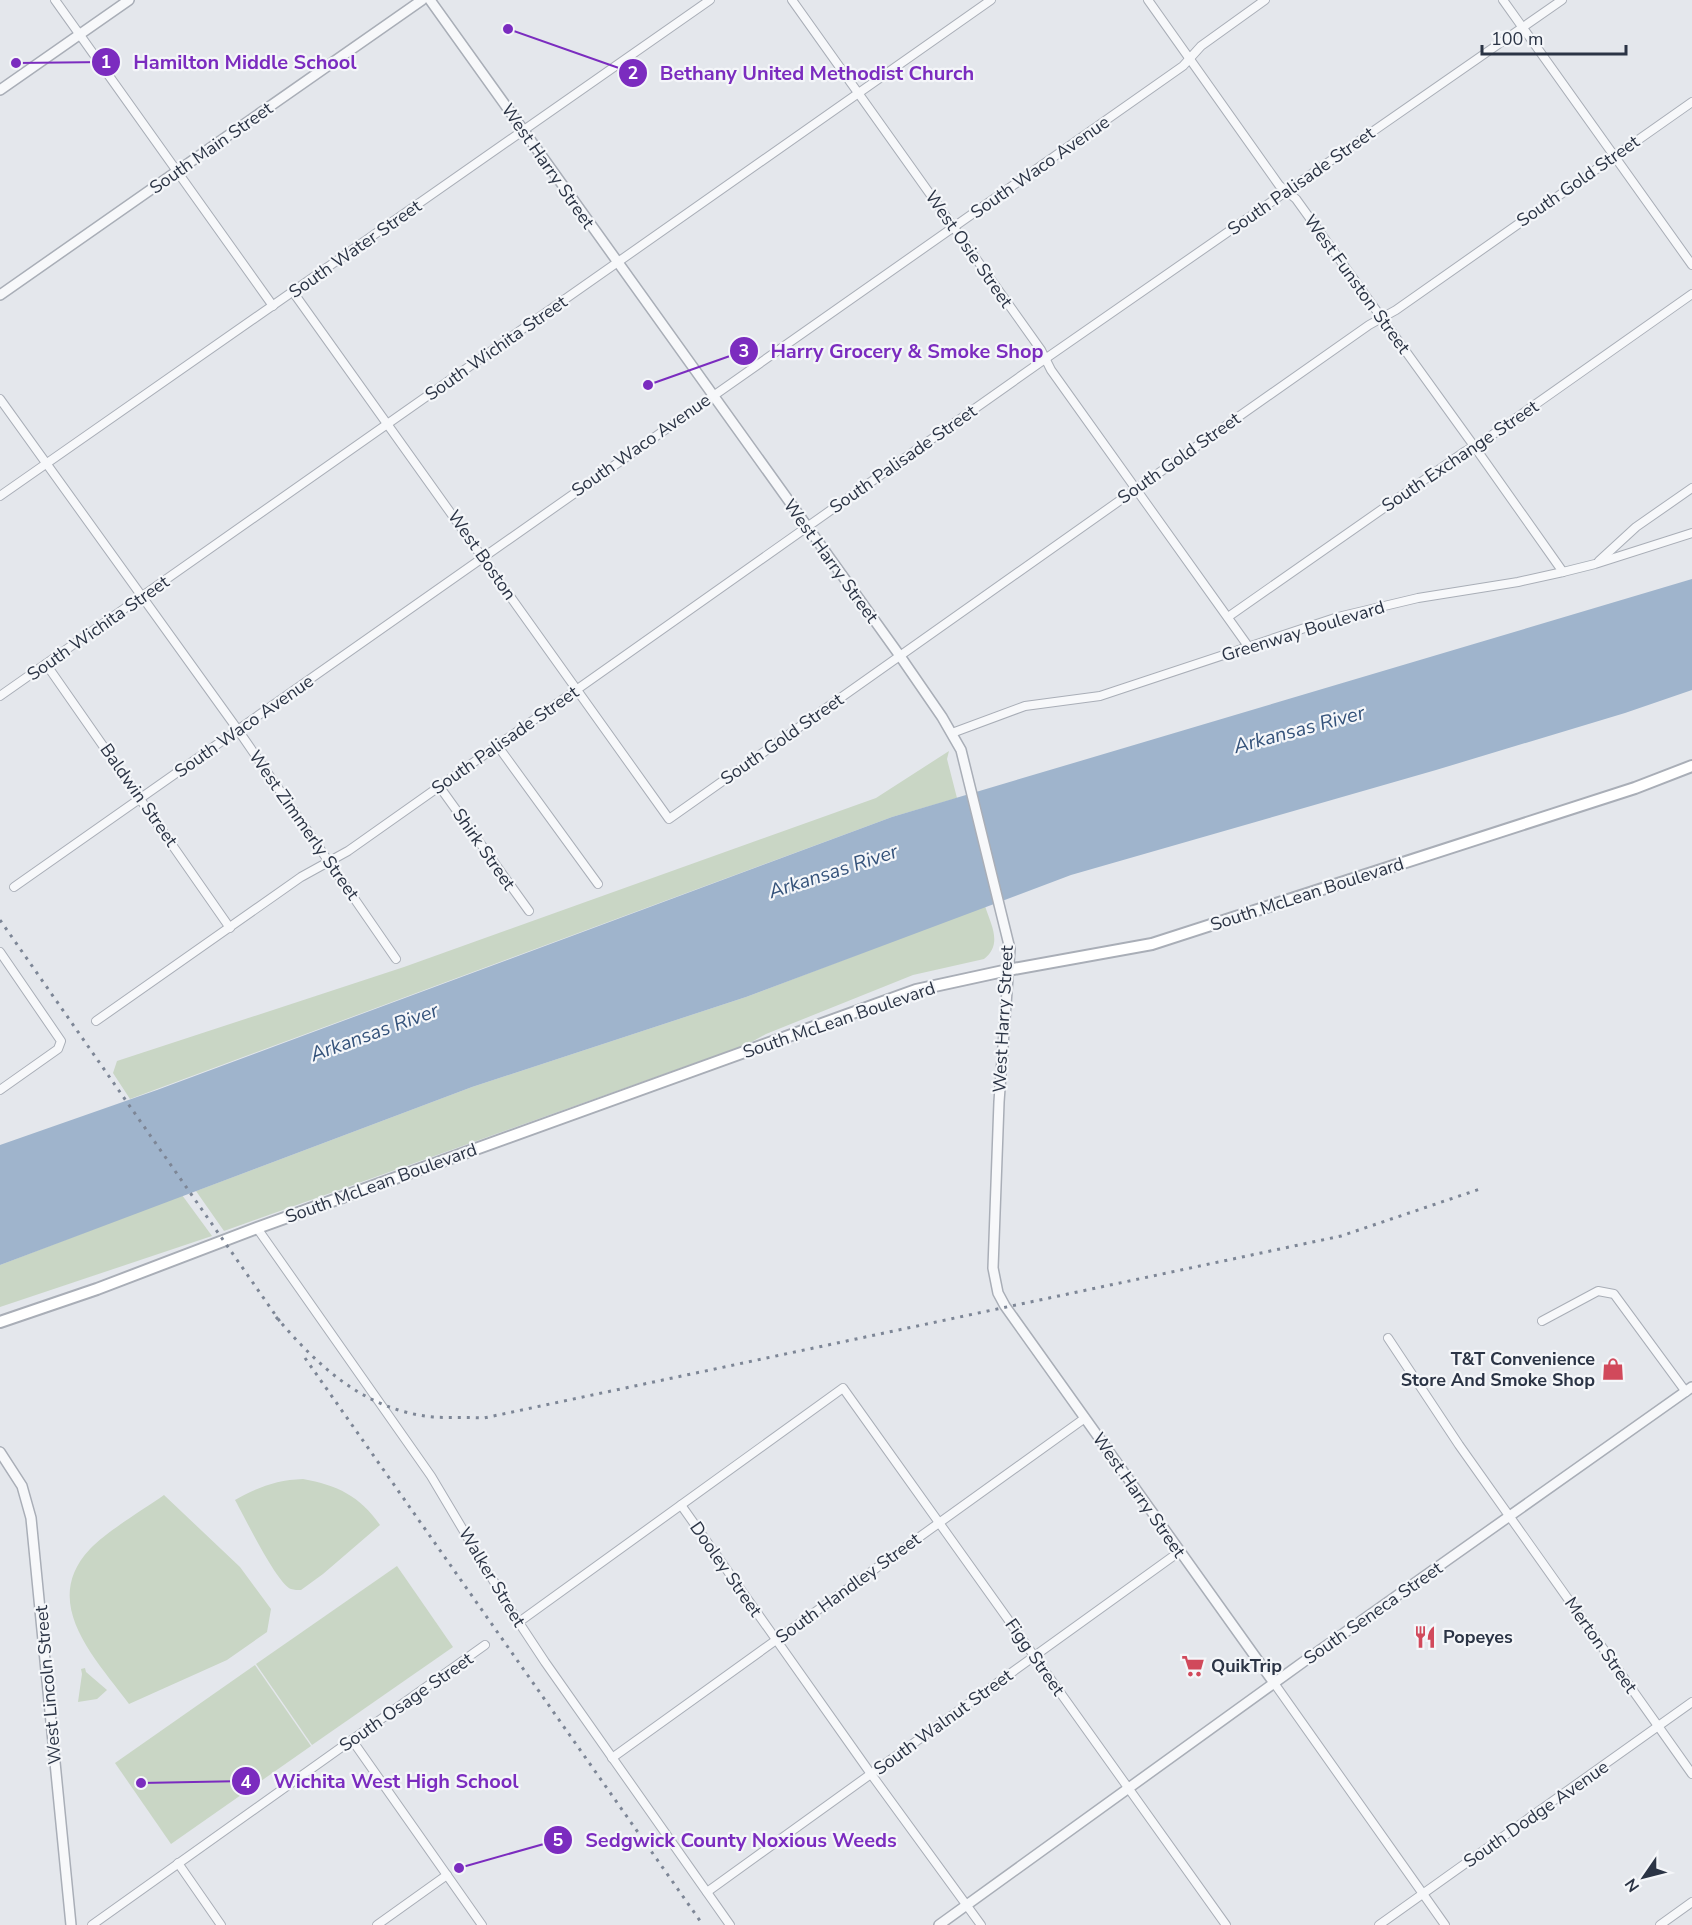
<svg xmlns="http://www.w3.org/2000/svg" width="1692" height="1925" viewBox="0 0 1692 1925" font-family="'Nunito Sans',sans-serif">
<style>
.green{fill:#c9d6c5}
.water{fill:#9fb4cc}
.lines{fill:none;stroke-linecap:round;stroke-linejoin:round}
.minor-casing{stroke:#a9aeb7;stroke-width:10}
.tertiary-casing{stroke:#a9aeb7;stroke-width:12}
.secondary-casing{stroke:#a9aeb7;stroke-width:14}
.minor{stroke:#f7f8fa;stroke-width:8}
.tertiary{stroke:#f7f8fa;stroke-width:9}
.secondary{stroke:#fff;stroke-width:10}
.rail{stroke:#7d8696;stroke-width:3;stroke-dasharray:3 6;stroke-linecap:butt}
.labels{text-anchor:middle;stroke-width:4.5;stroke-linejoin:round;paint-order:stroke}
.street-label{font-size:18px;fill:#2b3445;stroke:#f4f6f9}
.poi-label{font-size:18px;font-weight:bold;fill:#2b3445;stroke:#f4f6f9;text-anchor:start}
.water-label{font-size:20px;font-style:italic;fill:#34527a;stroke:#f4f6f9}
.leader{fill:none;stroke:#7b2cbf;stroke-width:2}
.callout-dot{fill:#7b2cbf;stroke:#f4f6f9;stroke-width:2}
.mark-label{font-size:18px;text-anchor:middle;font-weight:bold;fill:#fff}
.callout-label{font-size:20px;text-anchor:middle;font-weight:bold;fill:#7b2cbf;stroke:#f4f6f9;stroke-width:4.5;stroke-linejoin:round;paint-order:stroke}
</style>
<rect width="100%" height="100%" fill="#e4e7ec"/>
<g class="green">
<path d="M949,751l-2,8 10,39 -65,19 -762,282 -17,-26 4,-12 287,-94 472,-169z"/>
<path d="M985,906c6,19 18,38 -1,53l-71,16 -147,59 -18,10 -524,187 -28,-40 276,-104 274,-90z"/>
<path d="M182,1195l30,41 -212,71v-42z"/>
<path d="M303,1479c34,6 57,17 77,46l-57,49 -22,16c-3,0 -7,0 -10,-1 -14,-5 -47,-73 -56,-89 23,-13 42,-20 68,-21z"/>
<path d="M164,1495l76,72 31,42 -4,23 -40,28 -98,44c-33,-45 -90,-101 -39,-155 17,-18 53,-39 74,-54z"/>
<path d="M397,1566l56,81 -141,98 -56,-81z"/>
<path d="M255,1665l56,81 -140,98 -56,-81z"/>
<path d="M85,1668l1,4 21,18 -10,9 -19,3 4,-28 -1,-5z"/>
</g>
<path class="water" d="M1692,579v111l-67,23 -189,57 -365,105 -325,122 -274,90 -472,178v-120l157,-55 735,-273z"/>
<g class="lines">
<g class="minor-casing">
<g id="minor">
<path d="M55,0l218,306"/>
<path d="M792,0l249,350 10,20 197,276"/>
<path d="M1148,0l131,185 17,14 178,247 89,126"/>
<path d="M1503,0l189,265"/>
<path d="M293,292l376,527c233,-164 466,-330 700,-494l27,-15 296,-208"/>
<path d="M0,399l238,331 158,229"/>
<path d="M0,496l710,-496"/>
<path d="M1599,561l37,-34 56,-39"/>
<path d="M1228,617l236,-165 21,-12 207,-146"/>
<path d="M46,664l184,264"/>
<path d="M0,696l991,-696"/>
<path d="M952,733l73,-27 75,-10 238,-79 80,-19 100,-16 45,-10 32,-8 97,-31"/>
<path d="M497,745l101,139"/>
<path d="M439,786l90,125"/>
<path d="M14,887l1169,-821 18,-20 64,-46"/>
<path d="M0,952l61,89 -3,8 -58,41"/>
<path d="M96,1021l205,-144 47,-26 697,-492 517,-359"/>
<path d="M257,1228l174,248 81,136 33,50 185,263"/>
<path d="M1542,1321l56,-30 16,3 72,98"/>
<path d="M1388,1338l71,107 233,329"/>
<path d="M681,1505l190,269 110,151"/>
<path d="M519,1622l324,-234 383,537"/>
<path d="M1274,1683l171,242"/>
<path d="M352,1740l130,185"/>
<path d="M612,1758l473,-340"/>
<path d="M178,1863l43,62"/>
<path d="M707,1892l472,-340"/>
<path d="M92,1925l393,-280"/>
<path d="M377,1925l70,-50"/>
<path d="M1379,1925l313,-223"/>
<path d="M1660,1925l32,-23"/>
</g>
</g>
<g class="tertiary-casing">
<g id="tertiary">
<path d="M430,0l470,656 42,61 19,33 49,199 -11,153 -6,166 5,25 7,13 269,377"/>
<path d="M0,90l129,-90"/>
<path d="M0,295l422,-295"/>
<path d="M0,1452l22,34 9,32 40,407"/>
<path d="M939,1925l367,-265 386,-273"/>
</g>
</g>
<g class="secondary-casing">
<path id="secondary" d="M0,1322l97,-33 160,-61 659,-238 92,-20 144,-26 483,-156 57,-22"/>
</g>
<use href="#minor" class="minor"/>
<use href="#tertiary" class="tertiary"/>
<use href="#secondary" class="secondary"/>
<g class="rail">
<path d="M0,920l281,403"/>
<path d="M276,1317c43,50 88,93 157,100 17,1 34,0 51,1l857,-182 142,-48"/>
<path d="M305,1358l398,567"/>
</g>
</g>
<defs>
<g id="shop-bare" transform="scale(1.8)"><path d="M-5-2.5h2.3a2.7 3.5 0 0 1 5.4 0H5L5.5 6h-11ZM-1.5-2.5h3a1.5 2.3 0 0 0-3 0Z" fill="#d1495b" stroke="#f4f6f9" stroke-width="2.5" paint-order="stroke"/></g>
<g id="restaurant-bare" transform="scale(1.8)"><path d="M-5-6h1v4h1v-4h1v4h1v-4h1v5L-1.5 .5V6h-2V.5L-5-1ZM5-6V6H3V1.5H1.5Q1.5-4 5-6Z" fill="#d1495b" stroke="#f4f6f9" stroke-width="2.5" paint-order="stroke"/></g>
<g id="supermarket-bare" transform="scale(1.8)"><path d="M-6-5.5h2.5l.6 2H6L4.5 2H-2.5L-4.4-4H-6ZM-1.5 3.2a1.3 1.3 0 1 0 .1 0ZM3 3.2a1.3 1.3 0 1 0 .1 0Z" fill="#d1495b" stroke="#f4f6f9" stroke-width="2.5" paint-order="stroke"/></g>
</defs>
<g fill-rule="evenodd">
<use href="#shop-bare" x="1613" y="1369"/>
<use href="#restaurant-bare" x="1425" y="1637"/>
<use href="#supermarket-bare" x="1193" y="1666"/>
</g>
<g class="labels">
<g class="street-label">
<text transform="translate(211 148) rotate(-35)" y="6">South Main Street</text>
<text transform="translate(548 166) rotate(55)" y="6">West Harry Street</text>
<text transform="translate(1040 167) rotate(-35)" y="6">South Waco Avenue</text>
<text transform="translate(1301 181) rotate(-35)" y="6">South Palisade Street</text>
<text transform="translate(1578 181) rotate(-35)" y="6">South Gold Street</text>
<text transform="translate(355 249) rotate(-35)" y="6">South Water Street</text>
<text transform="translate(969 249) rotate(55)" y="6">West Osie Street</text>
<text transform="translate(1357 284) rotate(54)" y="6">West Funston Street</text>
<text transform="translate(496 348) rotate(-35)" y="6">South Wichita Street</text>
<text transform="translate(641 445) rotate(-35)" y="6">South Waco Avenue</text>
<text transform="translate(1460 456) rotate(-34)" y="6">South Exchange Street</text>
<text transform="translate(1179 458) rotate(-35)" y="6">South Gold Street</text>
<text transform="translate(903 459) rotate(-35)" y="6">South Palisade Street</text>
<text transform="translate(482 555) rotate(55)" y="6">West Boston</text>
<text transform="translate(831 561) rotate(54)" y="6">West Harry Street</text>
<text transform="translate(98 628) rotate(-35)" y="6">South Wichita Street</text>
<text transform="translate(1303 631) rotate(-17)" y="6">Greenway Boulevard</text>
<text transform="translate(244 726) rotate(-35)" y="6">South Waco Avenue</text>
<text transform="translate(782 739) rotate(-35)" y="6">South Gold Street</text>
<text transform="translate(505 740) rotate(-35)" y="6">South Palisade Street</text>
<text transform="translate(139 795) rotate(55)" y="6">Baldwin Street</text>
<text transform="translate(304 825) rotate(55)" y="6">West Zimmerly Street</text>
<text transform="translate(484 849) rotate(55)" y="6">Shirk Street</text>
<text transform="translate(1307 894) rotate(-18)" y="6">South McLean Boulevard</text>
<text transform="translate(1003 1019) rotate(-87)" y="6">West Harry Street</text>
<text transform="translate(839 1020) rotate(-19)" y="6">South McLean Boulevard</text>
<text transform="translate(381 1183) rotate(-20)" y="6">South McLean Boulevard</text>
<text transform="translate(1139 1495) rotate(55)" y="6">West Harry Street</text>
<text transform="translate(726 1569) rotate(55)" y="6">Dooley Street</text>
<text transform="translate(492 1577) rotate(59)" y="6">Walker Street</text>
<text transform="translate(848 1588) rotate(-36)" y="6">South Handley Street</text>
<text transform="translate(1373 1613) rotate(-35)" y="6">South Seneca Street</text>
<text transform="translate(1601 1645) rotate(55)" y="6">Merton Street</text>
<text transform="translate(1035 1657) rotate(55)" y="6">Figg Street</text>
<text transform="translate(48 1685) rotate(-95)" y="6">West Lincoln Street</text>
<text transform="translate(406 1702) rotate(-35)" y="6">South Osage Street</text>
<text transform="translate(943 1722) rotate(-36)" y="6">South Walnut Street</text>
<text transform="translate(1536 1814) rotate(-35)" y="6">South Dodge Avenue</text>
</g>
<g class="poi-label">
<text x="1595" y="1365" text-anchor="end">T&amp;T Convenience<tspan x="1595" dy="21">Store And Smoke Shop</tspan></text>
<text x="1443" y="1643">Popeyes</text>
<text x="1211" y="1672">QuikTrip</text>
</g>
<g class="water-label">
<text transform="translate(1299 729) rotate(-15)" y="7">Arkansas River</text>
<text transform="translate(833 871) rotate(-18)" y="7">Arkansas River</text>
<text transform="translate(374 1032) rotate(-20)" y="7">Arkansas River</text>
</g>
</g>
<path class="leader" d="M16 63L106 62M508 29L633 73M648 385L744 351M141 1783L246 1781M459 1868L558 1840"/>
<g class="callout-dot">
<circle cx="16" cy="63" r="6"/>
<circle cx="508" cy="29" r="6"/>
<circle cx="648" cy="385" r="6"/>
<circle cx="141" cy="1783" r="6"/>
<circle cx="459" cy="1868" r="6"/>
<circle cx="106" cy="62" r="15"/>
<circle cx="633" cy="73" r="15"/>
<circle cx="744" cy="351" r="15"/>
<circle cx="246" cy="1781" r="15"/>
<circle cx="558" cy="1840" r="15"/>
</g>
<g class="mark-label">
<text x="106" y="68">1</text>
<text x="633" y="79">2</text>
<text x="744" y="357">3</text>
<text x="246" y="1788">4</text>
<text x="558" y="1846">5</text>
</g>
<g class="callout-label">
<text x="245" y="69">Hamilton Middle School</text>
<text x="817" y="80">Bethany United Methodist Church</text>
<text x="907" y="358">Harry Grocery &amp; Smoke Shop</text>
<text x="396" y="1788">Wichita West High School</text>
<text x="741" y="1847">Sedgwick County Noxious Weeds</text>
</g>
<g transform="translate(1644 1877) rotate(235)" stroke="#f4f6f9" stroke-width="4.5" paint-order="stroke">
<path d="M0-4.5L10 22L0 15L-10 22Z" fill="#2b3445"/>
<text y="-9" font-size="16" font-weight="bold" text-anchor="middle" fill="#2b3445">N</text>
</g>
<path d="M1482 45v9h144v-9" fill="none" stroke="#2b3445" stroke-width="3"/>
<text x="1491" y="45" font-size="18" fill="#2b3445" stroke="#f4f6f9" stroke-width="4.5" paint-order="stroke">100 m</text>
</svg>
